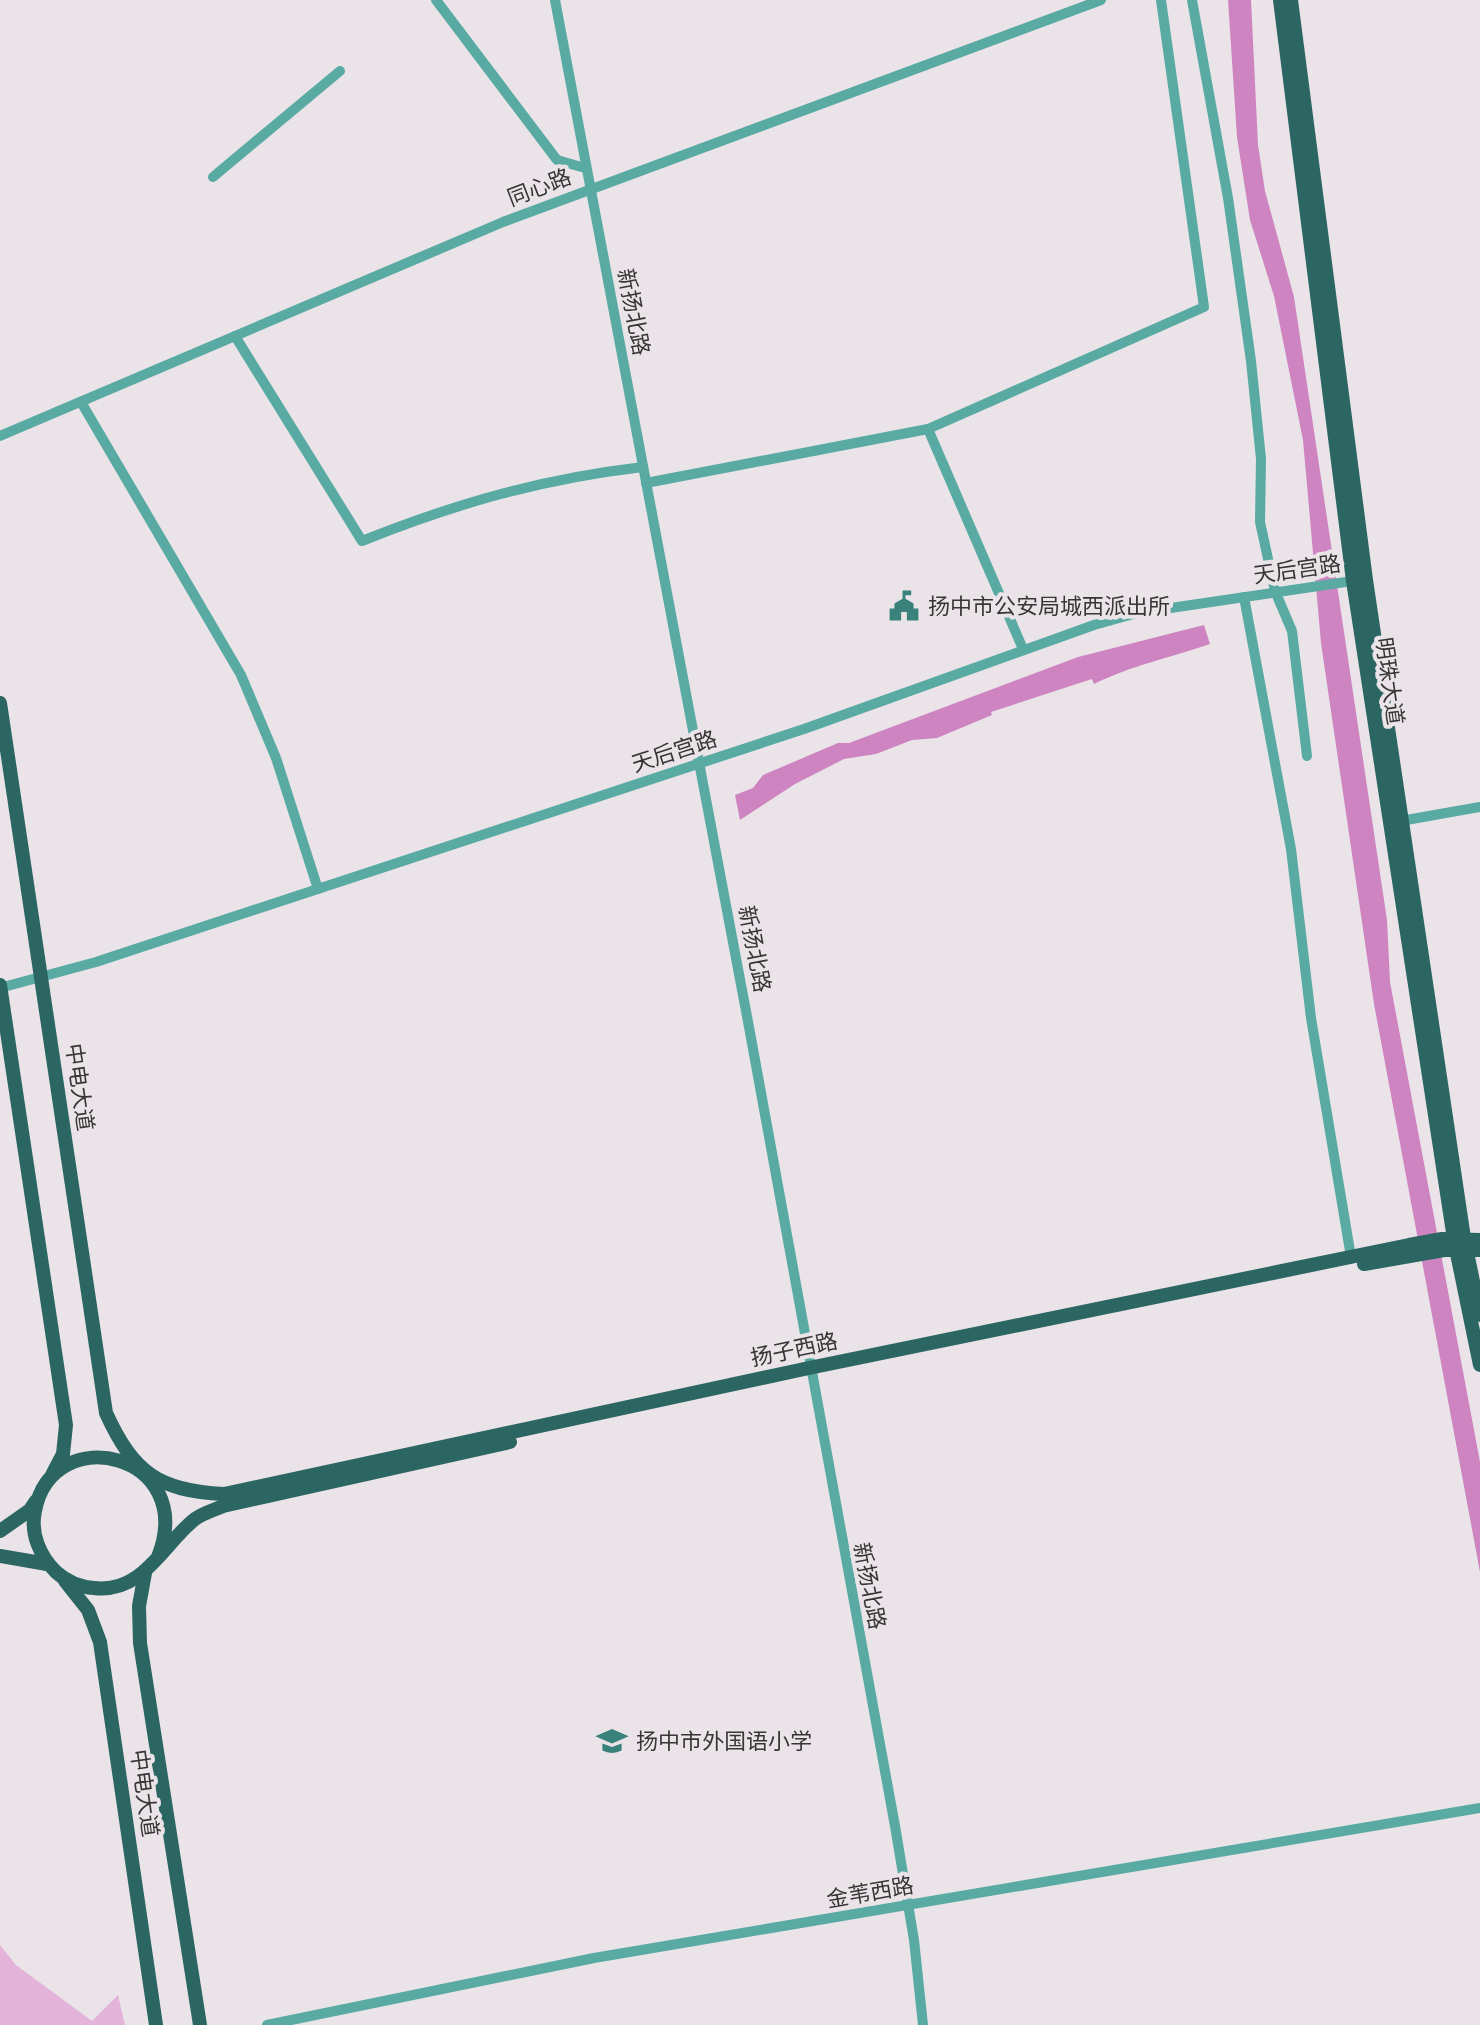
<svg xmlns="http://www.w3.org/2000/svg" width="1480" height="2025" viewBox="0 0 1480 2025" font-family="'Golos Text','Noto Sans SC',sans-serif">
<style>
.green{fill:#e4b3da}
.water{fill:#cd84c1}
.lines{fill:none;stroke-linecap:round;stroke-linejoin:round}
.minor{stroke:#58aaa3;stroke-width:10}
.major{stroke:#2c6662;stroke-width:14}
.labels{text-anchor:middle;stroke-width:8;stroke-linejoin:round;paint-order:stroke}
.street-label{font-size:22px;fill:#383537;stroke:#eae3e8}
.poi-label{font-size:22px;fill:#383537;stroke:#eae3e8;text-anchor:start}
</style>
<rect width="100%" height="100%" fill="#eae3e8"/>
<path class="green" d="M0,1945l16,20 76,56 26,-26 7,30h-125z"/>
<g class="water">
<path d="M1228,0h23l7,145 7,46 29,106 93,623 3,62 90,480v110l-106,-568 -53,-361 -18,-203 -29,-144 -24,-76 -13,-83z"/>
<path d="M1204,625l6,19c-41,14 -77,21 -116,40l-2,-5 -101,33 1,3 -55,23 -25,2 -36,14 -32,5 -49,25 -55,36 -5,-25 18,-7 10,-13 75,-32h11l229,-86z"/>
</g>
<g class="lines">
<g class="minor">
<path d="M436,0l121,160 28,8"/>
<path d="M555,0l194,1027 146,799 19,114 9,85"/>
<path d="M1192,0l36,198 23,163 10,98 -1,63 15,69 17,40 15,125"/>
<path d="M213,177l127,-106"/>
<path d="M235,336l127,205c95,-38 179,-62 281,-74"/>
<path d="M81,402l160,273 35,83 42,131"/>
<path d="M928,429l95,220"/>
<path d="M0,436l503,-214 598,-222"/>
<path d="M646,483l282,-54 276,-122 -43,-307"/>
<path d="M1244,597l47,252 20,169 40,239"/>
<path d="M1395,822l85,-15"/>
<path d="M0,988l96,-26 708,-233 290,-104 43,-12 222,-33"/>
<path d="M267,2025l327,-67 886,-150"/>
</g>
<g class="major">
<path d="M1280,0l73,581 101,658 26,126"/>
<path d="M1291,0l75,580 98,658 16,77"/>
<path d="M0,703l106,710c27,59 52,78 118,81l585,-126 600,-123 33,-6 38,1"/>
<path d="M0,985l66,440 -3,29 -10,19"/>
<path d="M1364,1264l80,-14h36"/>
<path d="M0,1531l30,-21 6,-9"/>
<path d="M0,1556l47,8"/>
<path d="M158,1557c41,-104 -106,-138 -123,-46 -5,23 5,45 21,61 11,10 24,15 38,16 49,6 69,-44 101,-69 8,-6 19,-9 28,-13l287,-64"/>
<path d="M145,1573l-6,33 1,37 60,382"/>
<path d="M65,1581l23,29 12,32 56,383"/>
</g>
</g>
<defs>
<g id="civic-bare" transform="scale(2.4)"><path d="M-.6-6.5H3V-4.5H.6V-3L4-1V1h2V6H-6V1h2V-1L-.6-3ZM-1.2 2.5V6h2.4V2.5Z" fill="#39817b" stroke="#eae3e8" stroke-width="2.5" paint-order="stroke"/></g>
<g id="school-bare" transform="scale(2.4)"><path d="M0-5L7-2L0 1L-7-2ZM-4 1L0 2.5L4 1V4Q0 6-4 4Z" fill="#39817b" stroke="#eae3e8" stroke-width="2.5" paint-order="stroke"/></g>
</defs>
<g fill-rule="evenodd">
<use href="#civic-bare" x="904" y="606"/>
<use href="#school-bare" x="612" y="1741"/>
</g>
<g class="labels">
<g class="street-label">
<text transform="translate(539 187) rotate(-21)" y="8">同心路</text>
<text transform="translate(634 312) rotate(79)" y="8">新扬北路</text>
<text transform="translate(1297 569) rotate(-8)" y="8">天后宫路</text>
<text transform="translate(1390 681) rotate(82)" y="8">明珠大道</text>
<text transform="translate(674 751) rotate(-18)" y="8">天后宫路</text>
<text transform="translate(755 949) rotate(79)" y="8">新扬北路</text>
<text transform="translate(80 1087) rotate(82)" y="8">中电大道</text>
<text transform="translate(794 1349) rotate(-12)" y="8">扬子西路</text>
<text transform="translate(870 1586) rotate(79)" y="8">新扬北路</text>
<text transform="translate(145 1793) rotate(82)" y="8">中电大道</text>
<text transform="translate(870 1892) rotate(-10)" y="8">金苇西路</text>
</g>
<g class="poi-label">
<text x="928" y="614">扬中市公安局城西派出所</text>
<text x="636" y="1749">扬中市外国语小学</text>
</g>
</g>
</svg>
